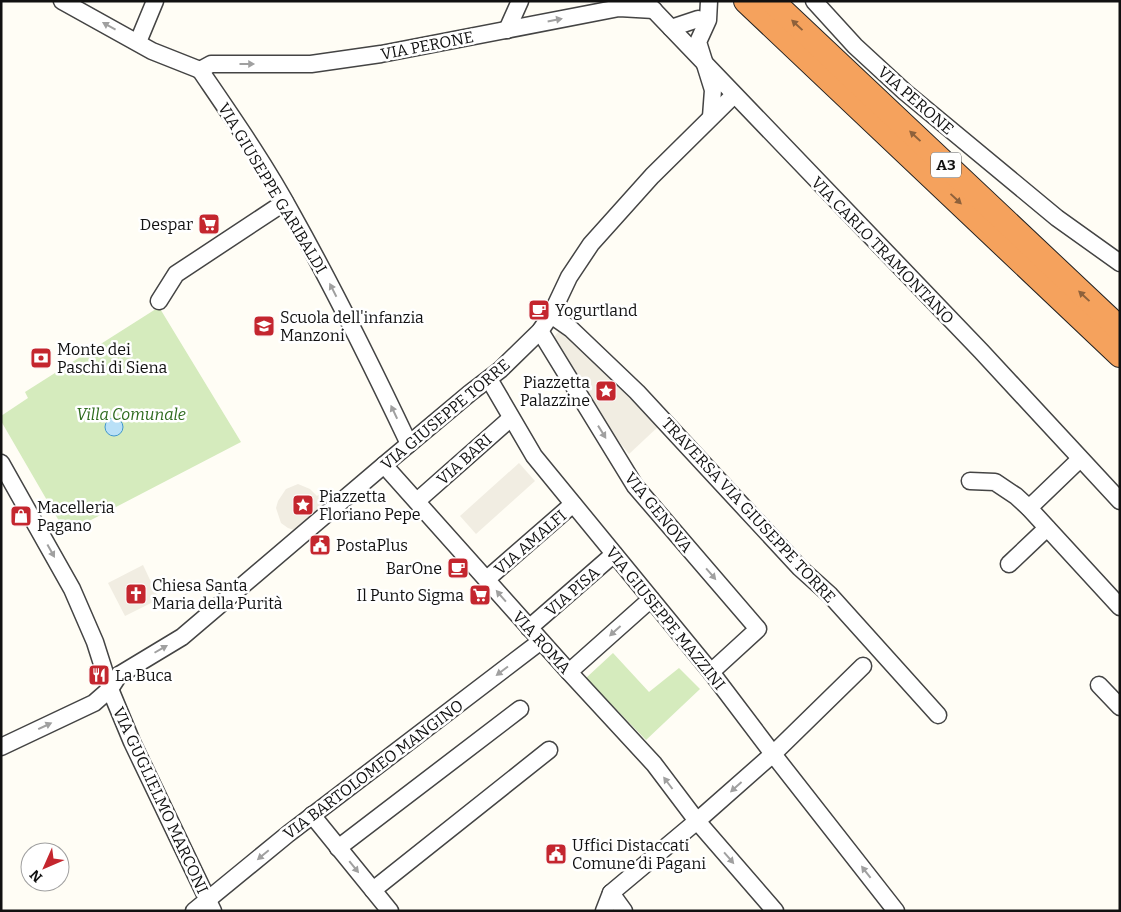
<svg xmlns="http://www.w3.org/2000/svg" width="1121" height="912" viewBox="0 0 1121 912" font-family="Bitter,serif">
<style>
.green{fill:#d5ebbd}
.plaza{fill:#f1ede2}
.water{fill:#b9e0f7;stroke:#3f96cf}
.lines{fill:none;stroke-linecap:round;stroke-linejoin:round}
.minor-casing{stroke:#444;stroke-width:19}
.highway-casing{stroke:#222;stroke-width:26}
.minor{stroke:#fff;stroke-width:16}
.highway{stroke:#f5a25d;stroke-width:24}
.oneway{fill:#a0a0a0}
.oneway2{fill:#8e613b}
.labels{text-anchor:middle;stroke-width:5;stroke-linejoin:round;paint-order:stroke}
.shield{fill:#fff;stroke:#585858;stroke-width:1}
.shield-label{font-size:15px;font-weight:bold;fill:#111}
.street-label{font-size:16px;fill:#111;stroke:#fff}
.poi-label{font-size:16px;fill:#111;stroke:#fff;text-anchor:start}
.park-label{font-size:16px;font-style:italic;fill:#2f6b1f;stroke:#fff}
</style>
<rect width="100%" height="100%" fill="#fffdf5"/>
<g class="green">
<path d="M159,307l82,135 -175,91 -65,-112v-5l27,-18 -3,-6z"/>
<path d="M613,653l36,39 30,-24 21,21 -54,51 -60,-62z"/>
</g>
<g class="plaza">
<path d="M559,331l74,62 28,31 -32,30 -29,-36 -50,-76z"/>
<path d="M519,463l16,18 -59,53 -16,-18z"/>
<path d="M298,484l12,5 7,7 11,-8 9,10 -40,33 -9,-3 -7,-5 -5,-15 2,-7 8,-12z"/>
<path d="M143,565l16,34 -34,17 -17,-33z"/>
</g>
<circle class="water" cx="114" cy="427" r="9"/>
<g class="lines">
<g class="minor-casing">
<g id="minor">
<path d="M62,1l90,50 48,19"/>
<path d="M645,1l336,350 139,150"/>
<path d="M709,1l-1,19 -10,22 15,48 -2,27"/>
<path d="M814,1l41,45 50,46 152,126 63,45"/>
<path d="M671,28l27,-9"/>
<path d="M507,30l13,-29"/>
<path d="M138,42l17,-41"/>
<path d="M200,70l11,-6h100l70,-10 238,-46 35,2"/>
<path d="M200,70c32,47 65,94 92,144 42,75 80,152 117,230"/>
<path d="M159,301l17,-27 109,-72"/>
<path d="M551,315l20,14 66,63 163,176 30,27 108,120"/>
<path d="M540,331l95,155 123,143 -47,43"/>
<path d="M489,379l45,77 177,216 62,82 123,157"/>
<path d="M1,463l71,126 23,53 15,47 22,53 81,169"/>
<path d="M384,465l185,207 85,92 43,57 78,90"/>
<path d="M970,481l25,1 21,14 13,12 91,99"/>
<path d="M417,501l94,-83"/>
<path d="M1029,508l51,-49"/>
<path d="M1009,564l38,-36"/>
<path d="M487,579l86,-75"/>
<path d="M529,628l85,-74"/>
<path d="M569,672l82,-73"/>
<path d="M1099,685l21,22"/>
<path d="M1,747l93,-44 16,-14 9,-14 63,-38 202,-172 86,-72 30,-23 40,-39 11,-16 18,-38 22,-33 61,-68 82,-81"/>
<path d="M312,815l78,96"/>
<path d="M338,848l182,-139"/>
<path d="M373,890l176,-140"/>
<path d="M611,893l13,18"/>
<path d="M194,911l94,-77 253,-193"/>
<path d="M604,911l7,-18 86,-72 76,-67 90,-88"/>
</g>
</g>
<g class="highway-casing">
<g id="highway">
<path d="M746,1l374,354"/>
<path d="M772,1l348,328"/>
</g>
</g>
<use href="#minor" class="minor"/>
<use href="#highway" class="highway"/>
</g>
<defs><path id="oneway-solid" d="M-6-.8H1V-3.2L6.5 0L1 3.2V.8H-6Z" transform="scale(1.25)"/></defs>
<g class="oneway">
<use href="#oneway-solid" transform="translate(555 20) rotate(-11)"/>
<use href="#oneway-solid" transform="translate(109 26) rotate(-151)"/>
<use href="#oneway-solid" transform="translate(247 64)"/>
<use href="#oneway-solid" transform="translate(333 290) rotate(-117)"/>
<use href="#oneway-solid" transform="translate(394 412) rotate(-115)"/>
<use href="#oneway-solid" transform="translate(602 432) rotate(58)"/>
<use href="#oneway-solid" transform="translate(51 551) rotate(61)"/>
<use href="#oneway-solid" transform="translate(711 574) rotate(49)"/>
<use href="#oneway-solid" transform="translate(501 596) rotate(-131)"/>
<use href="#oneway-solid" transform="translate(615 631) rotate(138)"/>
<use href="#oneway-solid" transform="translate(161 649) rotate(-30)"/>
<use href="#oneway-solid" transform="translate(502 671) rotate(143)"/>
<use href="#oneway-solid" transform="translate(45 726) rotate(-25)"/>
<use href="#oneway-solid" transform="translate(668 783) rotate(-127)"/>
<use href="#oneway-solid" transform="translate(736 787) rotate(138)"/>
<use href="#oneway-solid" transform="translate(263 855) rotate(140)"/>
<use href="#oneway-solid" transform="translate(729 858) rotate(49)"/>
<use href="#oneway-solid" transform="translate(354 867) rotate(51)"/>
<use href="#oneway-solid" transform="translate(866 872) rotate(-128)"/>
</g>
<g class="oneway2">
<use href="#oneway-solid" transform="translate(797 25) rotate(-137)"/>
<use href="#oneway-solid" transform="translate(915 136) rotate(-137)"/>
<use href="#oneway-solid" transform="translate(956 199) rotate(43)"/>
<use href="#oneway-solid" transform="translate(1084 296) rotate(-137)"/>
</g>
<defs>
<g id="supermarket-square" transform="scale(1.125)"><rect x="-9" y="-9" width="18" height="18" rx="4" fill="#c4262e" stroke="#fff"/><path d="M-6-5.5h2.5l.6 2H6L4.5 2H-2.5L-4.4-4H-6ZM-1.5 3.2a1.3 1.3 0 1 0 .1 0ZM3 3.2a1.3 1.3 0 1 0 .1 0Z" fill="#fff"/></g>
<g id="cafe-square" transform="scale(1.125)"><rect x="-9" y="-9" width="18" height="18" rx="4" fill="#c4262e" stroke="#fff"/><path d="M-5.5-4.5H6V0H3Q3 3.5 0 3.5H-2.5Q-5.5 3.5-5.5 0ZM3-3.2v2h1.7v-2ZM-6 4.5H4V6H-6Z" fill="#fff"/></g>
<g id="school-square" transform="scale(1.125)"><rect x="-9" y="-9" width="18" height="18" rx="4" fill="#c4262e" stroke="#fff"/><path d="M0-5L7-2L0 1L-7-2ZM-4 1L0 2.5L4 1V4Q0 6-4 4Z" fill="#fff"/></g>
<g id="bank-square" transform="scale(1.125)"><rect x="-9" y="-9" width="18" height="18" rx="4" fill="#c4262e" stroke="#fff"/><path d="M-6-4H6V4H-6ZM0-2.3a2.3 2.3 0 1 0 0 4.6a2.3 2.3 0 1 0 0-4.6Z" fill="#fff"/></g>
<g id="sight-square" transform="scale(1.125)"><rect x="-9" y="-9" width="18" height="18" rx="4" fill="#c4262e" stroke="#fff"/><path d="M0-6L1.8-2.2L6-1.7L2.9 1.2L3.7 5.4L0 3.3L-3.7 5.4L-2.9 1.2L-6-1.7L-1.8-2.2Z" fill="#fff"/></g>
<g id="shop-square" transform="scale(1.125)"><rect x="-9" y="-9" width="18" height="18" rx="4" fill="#c4262e" stroke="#fff"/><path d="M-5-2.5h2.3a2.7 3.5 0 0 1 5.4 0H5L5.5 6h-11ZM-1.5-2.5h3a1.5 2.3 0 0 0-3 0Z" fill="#fff"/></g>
<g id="civic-square" transform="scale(1.125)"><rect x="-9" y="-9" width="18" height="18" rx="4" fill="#c4262e" stroke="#fff"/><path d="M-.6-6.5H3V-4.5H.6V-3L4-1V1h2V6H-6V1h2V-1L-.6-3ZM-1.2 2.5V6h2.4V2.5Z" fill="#fff"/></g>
<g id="church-square" transform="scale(1.125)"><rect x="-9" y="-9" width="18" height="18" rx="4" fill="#c4262e" stroke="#fff"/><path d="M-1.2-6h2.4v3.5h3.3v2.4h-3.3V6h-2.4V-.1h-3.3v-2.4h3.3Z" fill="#fff"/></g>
<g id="restaurant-square" transform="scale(1.125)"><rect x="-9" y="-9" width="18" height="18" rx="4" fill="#c4262e" stroke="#fff"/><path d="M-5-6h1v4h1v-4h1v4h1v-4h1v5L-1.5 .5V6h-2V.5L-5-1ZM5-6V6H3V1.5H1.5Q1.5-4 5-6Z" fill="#fff"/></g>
</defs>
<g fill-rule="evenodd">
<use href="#supermarket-square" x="209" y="224"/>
<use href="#cafe-square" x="539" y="310"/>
<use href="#school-square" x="264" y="326"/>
<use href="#bank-square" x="41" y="358"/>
<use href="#sight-square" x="606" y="391"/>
<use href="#sight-square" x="303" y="505"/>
<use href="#shop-square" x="21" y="516"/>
<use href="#civic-square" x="320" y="545"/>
<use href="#cafe-square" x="458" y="568"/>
<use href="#church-square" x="136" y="594"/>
<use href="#supermarket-square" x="480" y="595"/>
<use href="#restaurant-square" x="99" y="675"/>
<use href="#civic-square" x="556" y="854"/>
</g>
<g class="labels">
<rect class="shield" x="931" y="152.5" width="30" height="25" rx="4"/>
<g class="shield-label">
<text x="946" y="170">A3</text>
</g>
<g class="street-label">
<text transform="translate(427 45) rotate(-11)" y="6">VIA PERONE</text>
<text transform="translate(916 100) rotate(41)" y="6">VIA PERONE</text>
<text transform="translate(273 188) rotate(59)" y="6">VIA GIUSEPPE GARIBALDI</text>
<text transform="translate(883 250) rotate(46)" y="6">VIA CARLO TRAMONTANO</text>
<text transform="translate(445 414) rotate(-40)" y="6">VIA GIUSEPPE TORRE</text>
<text transform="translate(464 459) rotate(-42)" y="6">VIA BARI</text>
<text transform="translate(749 510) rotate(47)" y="6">TRAVERSA VIA GIUSEPPE TORRE</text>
<text transform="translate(659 512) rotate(51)" y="6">VIA GENOVA</text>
<text transform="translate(530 542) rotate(-41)" y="6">VIA AMALFI</text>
<text transform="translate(572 591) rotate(-41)" y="6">VIA PISA</text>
<text transform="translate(666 618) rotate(51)" y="6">VIA GIUSEPPE MAZZINI</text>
<text transform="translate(542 642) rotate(48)" y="6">VIA ROMA</text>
<text transform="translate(373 769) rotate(-37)" y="6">VIA BARTOLOMEO MANGINO</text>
<text transform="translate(161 800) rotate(65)" y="6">VIA GUGLIELMO MARCONI</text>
</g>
<g class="poi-label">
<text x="193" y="230" text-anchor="end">Despar</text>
<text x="555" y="316">Yogurtland</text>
<text x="280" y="323">Scuola dell'infanzia<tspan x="280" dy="18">Manzoni</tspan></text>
<text x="57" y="355">Monte dei<tspan x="57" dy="18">Paschi di Siena</tspan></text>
<text x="590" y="388" text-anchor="end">Piazzetta<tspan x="590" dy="18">Palazzine</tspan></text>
<text x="319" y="502">Piazzetta<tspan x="319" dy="18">Floriano Pepe</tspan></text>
<text x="37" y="513">Macelleria<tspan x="37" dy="18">Pagano</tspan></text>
<text x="336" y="551">PostaPlus</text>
<text x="442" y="574" text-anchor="end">BarOne</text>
<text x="152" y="591">Chiesa Santa<tspan x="152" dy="18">Maria della Purità</tspan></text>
<text x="464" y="601" text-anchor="end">Il Punto Sigma</text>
<text x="115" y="681">La Buca</text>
<text x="572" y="851">Uffici Distaccati<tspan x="572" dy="18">Comune di Pagani</tspan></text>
</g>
<g class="park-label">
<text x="131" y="420">Villa Comunale</text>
</g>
</g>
<rect width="1121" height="912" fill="none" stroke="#111111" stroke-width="5"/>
<g transform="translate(45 867) rotate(225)"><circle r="24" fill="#ffffff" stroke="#a0a0a0"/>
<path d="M0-4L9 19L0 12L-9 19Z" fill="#c4262e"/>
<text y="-8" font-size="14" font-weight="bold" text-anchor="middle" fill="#111111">N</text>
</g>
</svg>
